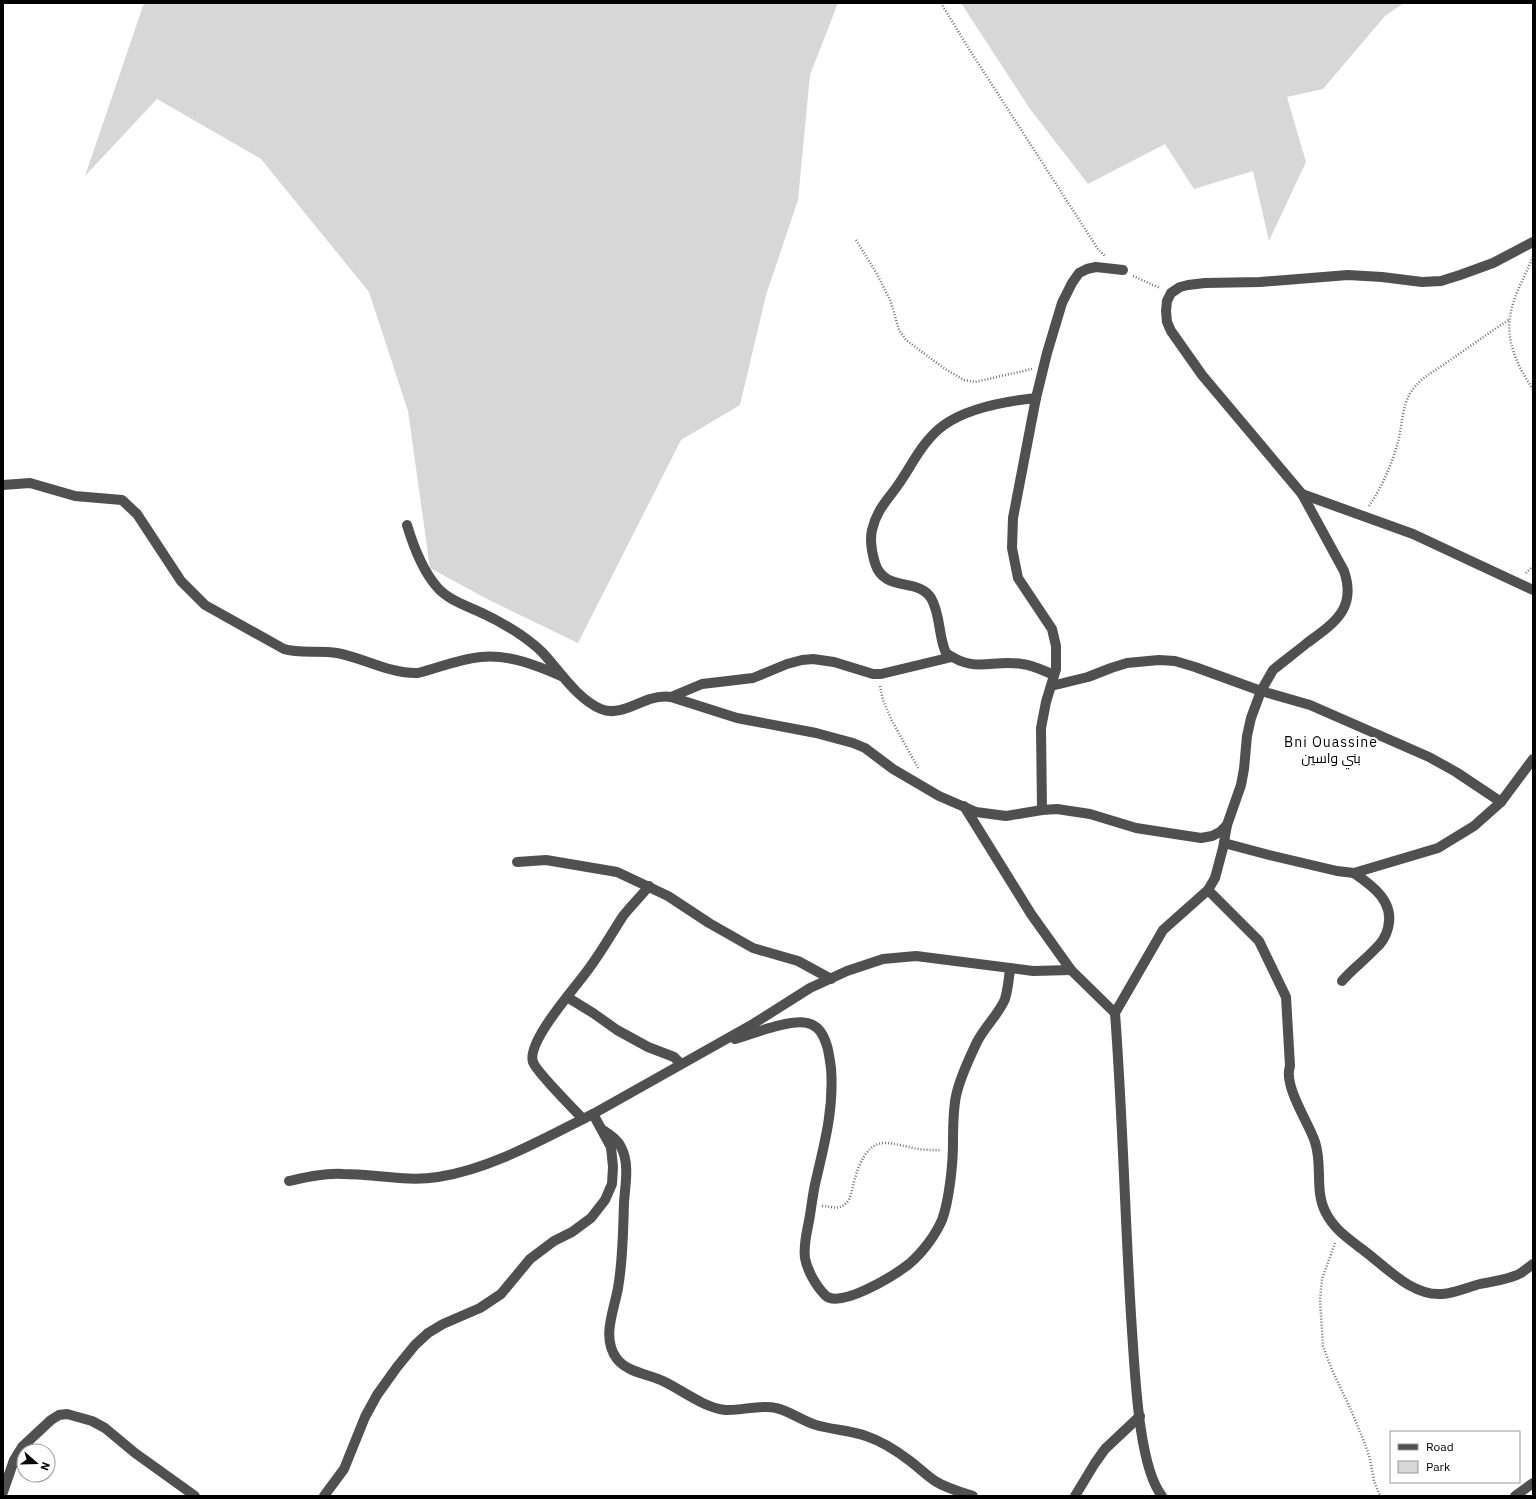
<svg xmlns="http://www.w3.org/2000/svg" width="1536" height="1499" viewBox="0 0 1536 1499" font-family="'IBM Plex Sans',Cairo,sans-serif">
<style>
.green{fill:#d7d7d7}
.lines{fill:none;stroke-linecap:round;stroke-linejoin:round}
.path{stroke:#727272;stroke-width:2.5;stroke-dasharray:1 2;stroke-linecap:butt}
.minor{stroke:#505050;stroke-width:10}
.labels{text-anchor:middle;stroke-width:4;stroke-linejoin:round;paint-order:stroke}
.quarter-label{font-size:14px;letter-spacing:1px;fill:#000;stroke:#fff}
</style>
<rect width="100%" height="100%" fill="#fff"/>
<g class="green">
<path d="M144,3h694l-28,72 -12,125 -32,95 -26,110 -59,35 -103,203 -89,-43 -59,-32 -22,-157 -39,-119 -108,-133 -104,-60 -72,77z"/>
<path d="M961,3h443l-19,13 -62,73 -36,8 19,65 -37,79 -16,-70 -59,18 -29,-45 -77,40 -58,-75z"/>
</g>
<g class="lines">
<g class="path">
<path d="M941,3l28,46 129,200 7,7"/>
<path d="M856,240l21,34 14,28 8,28 7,10 39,29 19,11 11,2 57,-13"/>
<path d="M1533,257c-8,19 -20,39 -23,60 -4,26 9,52 23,72"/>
<path d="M1133,276l27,12"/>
<path d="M1369,506c13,-19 23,-42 29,-64 4,-16 4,-36 13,-50 10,-15 24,-21 38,-31 20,-14 40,-28 61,-42"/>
<path d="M1526,573l7,-7"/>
<path d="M880,686l3,14 8,19 27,49"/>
<path d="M822,1206c13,1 18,5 27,-6 4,-12 6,-25 11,-36 13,-27 25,-22 49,-17 10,3 21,3 31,3"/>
<path d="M1335,1243l-13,36 -2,21 3,46 9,24 19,40 14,34 5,15 4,22 6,15"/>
</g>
<g class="minor">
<path d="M1036,398c-29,3 -68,10 -92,27 -21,15 -32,40 -46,60 -11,16 -21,24 -26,45 -2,9 0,23 3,33 9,30 43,14 56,35 10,17 7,38 15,55 30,21 45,6 76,11 11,1 22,7 32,11"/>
<path d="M3,485l27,-2 45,13 47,4 15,14 44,67 24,24 79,44c15,5 35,1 53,4 27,5 53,21 81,20 20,-5 41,-14 63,-16 27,-3 55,8 80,19"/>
<path d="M1302,494l111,40 120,56"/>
<path d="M407,525c6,20 16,46 30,62 12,14 31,19 47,27 13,6 25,13 37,21 7,5 15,11 21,17 17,18 35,47 59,57 16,7 34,-5 49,-10 7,-2 14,-3 21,-2l66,21 79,15 37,10 12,5 28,21 46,27 37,16 30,4 36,-6 15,-1 33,5 46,14 65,10 11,-2 8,-4 7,-7"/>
<path d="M1051,686l37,-9 23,-9 16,-5 32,-3 16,1 20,6 66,24 49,14 119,52 27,15 45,30 32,-43"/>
<path d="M671,697l31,-13 51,-6 34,-14 15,-4 11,-1 21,3 39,12h8l71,-17"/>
<path d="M964,806l67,108 40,56 44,43c8,106 10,212 17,318 3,39 6,135 30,165"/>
<path d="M1042,810l-1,-82 5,-26 10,-33v-23l-4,-17 -34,-51 -6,-30 1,-30 23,-120 11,-45 15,-50 10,-20 7,-10 8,-4 9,-2 27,3"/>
<path d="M1224,843l45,12 68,16 17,2 84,-25 36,-22 27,-24"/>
<path d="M517,862l29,-2 71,12 51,24 41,27 44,25 45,13 33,18"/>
<path d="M1208,890l51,51 27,56 4,69c-7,20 19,57 25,76 8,23 -1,49 11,71 9,18 26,28 41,40 22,17 46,43 75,41 13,-1 26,-7 38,-10 13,-3 29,-4 41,-11 4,-3 8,-6 12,-9"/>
<path d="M1342,981c10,-12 23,-21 33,-32 6,-5 11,-13 13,-21 7,-26 -15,-42 -34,-55"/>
<path d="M567,997l26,16 24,17 31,17 26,10 7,7"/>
<path d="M1115,1013l48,-83 45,-40 7,-12 8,-30 4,-23 14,-40 3,-16 3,-33 4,-18 10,-27 12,-21c11,-9 23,-18 34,-27 27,-20 50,-34 37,-72l-42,-77 -100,-119 -31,-44 -4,-9 -1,-11 1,-10 4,-8 9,-6 8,-2 17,-2 55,-1 88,-7 34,2 40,5 19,-1 19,-6 33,-12 40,-21"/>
<path d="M735,1039c17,-5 55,-20 72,-16 5,1 10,4 13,8 8,11 9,24 11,37 3,40 -6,74 -15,112 -3,12 -4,23 -6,35 -2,14 -7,28 -5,43 2,12 11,28 20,37 14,15 70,-20 84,-31 13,-11 26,-28 33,-44 7,-19 11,-55 11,-77 0,-15 0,-32 3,-47 4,-19 13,-37 21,-54 8,-16 22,-28 28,-43 3,-10 4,-20 5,-31"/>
<path d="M583,1119c-10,-11 -46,-46 -50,-57 -7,-21 45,-77 57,-95 12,-16 22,-34 33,-51 8,-10 18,-20 26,-30"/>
<path d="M603,1130c7,5 14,9 18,17 9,17 4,38 3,56 -1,29 -1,57 -6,85 -4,23 -17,50 -1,71 11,14 33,15 48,23 20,10 38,25 60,28 17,1 35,-6 51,-2 14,3 26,13 40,17 17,5 34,5 50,11 15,5 31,15 44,25 8,6 16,14 25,20 11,7 25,11 38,15"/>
<path d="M289,1181c18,-4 35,-8 54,-7 32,0 63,8 95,3 53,-8 107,-39 155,-63"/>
<path d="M3,1492l11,-32 8,-13 29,-27 8,-5 8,-1 25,7 13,7 30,25 60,43"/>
<path d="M324,1496l20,-27 21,-52 12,-22 20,-28 18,-22 13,-12 15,-9 37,-16 21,-14 29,-35 24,-18 18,-9 19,-14 14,-18 7,-16 1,-17 -2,-20 -18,-33 160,-90 57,-36 37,-17 36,-12 33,-3 117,15 38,-1"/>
<path d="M1075,1496l20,-33 10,-14 35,-33"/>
<path d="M1515,1496l18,-13"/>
</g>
</g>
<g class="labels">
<g class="quarter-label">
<text x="1331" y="747">Bni Ouassine<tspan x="1331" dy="16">بني واسين</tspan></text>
</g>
</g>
<rect width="1536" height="1499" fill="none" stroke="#000000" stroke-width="8"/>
<rect x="1390" y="1431" width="130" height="52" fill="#ffffff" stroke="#999999"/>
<rect x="1398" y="1444" width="20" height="6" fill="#505050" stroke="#999999"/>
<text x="1426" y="1451" font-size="12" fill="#000000">Road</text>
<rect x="1398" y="1461" width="20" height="12" fill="#d7d7d7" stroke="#999999"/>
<text x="1426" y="1471" font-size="12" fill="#000000">Park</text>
<g transform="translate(36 1463) rotate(110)"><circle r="19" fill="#ffffff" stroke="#999999"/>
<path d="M0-3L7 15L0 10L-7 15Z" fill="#000000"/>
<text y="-6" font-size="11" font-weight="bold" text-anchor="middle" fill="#000000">N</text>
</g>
</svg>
